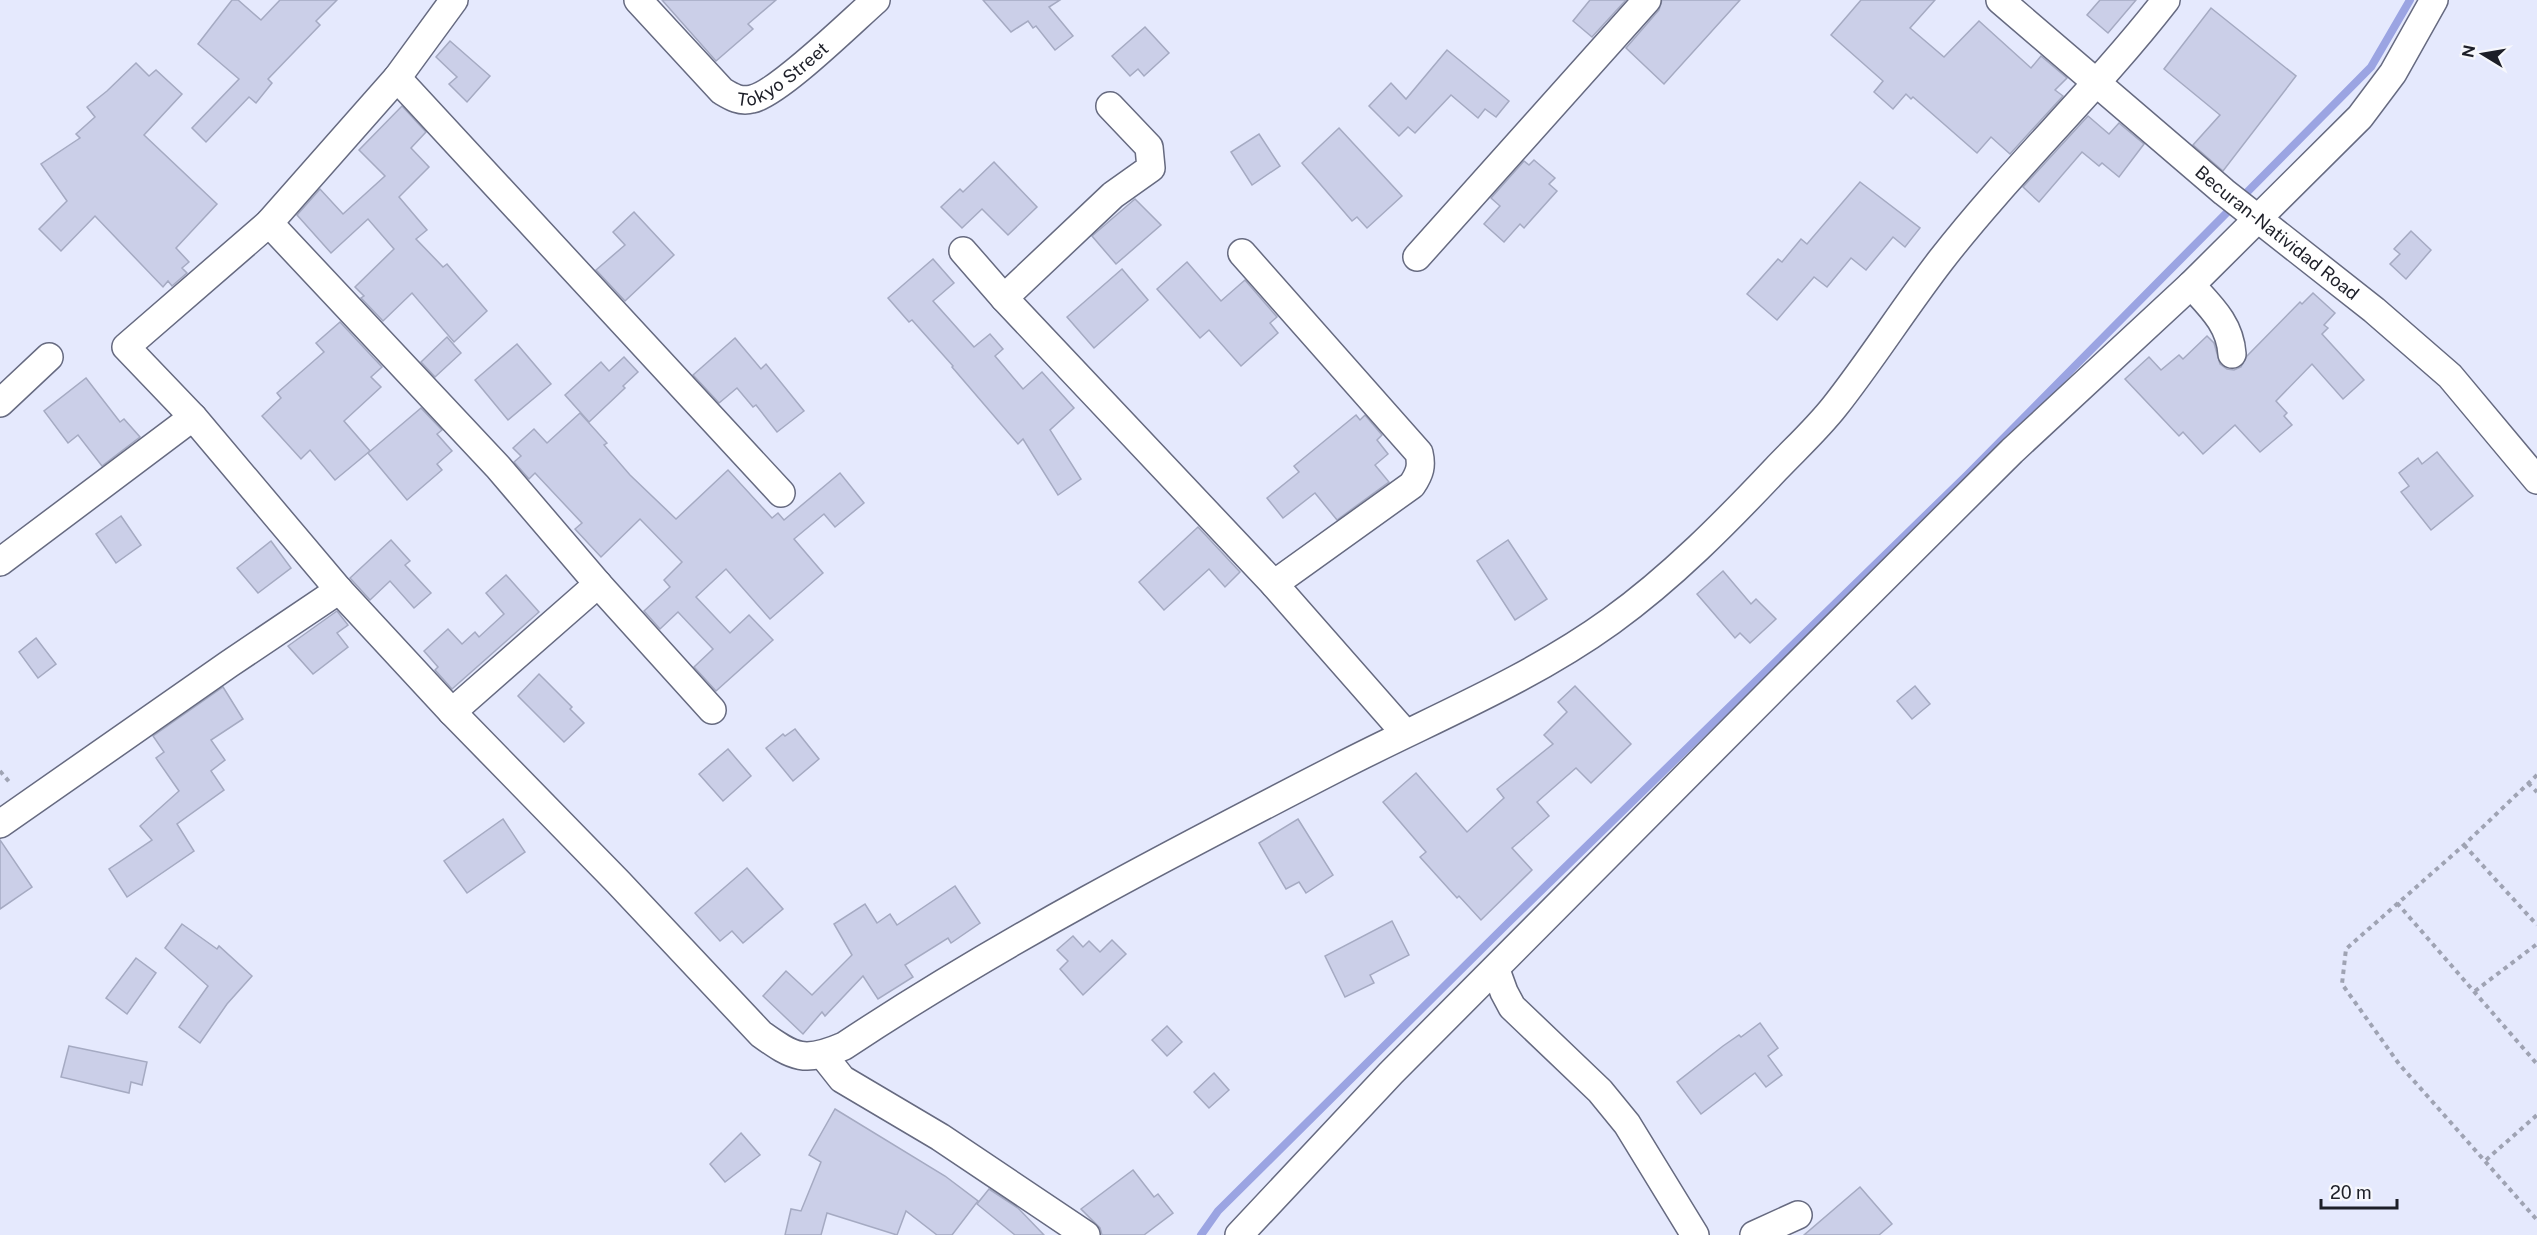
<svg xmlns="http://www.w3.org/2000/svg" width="2537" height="1235" viewBox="0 0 2537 1235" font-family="'Public Sans',sans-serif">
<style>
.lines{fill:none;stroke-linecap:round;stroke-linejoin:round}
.stream{stroke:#9ba4e2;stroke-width:8}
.building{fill:#cbcfe8;stroke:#a5aac2;stroke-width:1.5}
.minor-casing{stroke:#666a80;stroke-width:30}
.path{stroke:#9fa3b3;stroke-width:4;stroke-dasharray:4.5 4.5;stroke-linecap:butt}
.minor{stroke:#fff;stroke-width:27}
.labels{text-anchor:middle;stroke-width:5;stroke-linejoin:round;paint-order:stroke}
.street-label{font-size:18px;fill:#1d1f28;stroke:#f6f7fc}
</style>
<rect width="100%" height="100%" fill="#e5e9fd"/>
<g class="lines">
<path class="stream" d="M1201,1235l17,-24 291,-289 458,-447 404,-408 39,-67"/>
</g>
<g class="building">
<path d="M232,0h6l23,20 19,-20h57l-21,21 4,4 -52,54 4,4 -16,20 -7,-6 -43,45 -14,-14 47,-49 -41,-35z"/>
<path d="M662,0h114l-28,24 5,5 -37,32z"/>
<path d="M983,0h77l-11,7 24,29 -18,14 -19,-24 -3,2 -5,-7 -17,11z"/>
<path d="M1590,0h36l-34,37 -19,-16z"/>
<path d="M1662,0h78l-76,84 -38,-36 33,-38z"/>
<path d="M1861,0h74l-25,28 34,29 35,-36 52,47 10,-12 26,22 -12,12 8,6 -53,58 -19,-17 -14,16 -64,-56 -2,2 -5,-5 -13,15 -19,-17 9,-11 -52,-46z"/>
<path d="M2100,0h36l-28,33 -21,-18z"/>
<path d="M2211,8l85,68 -73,95 -30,-26 27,-30 -56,-46z"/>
<path d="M1145,27l24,26 -25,23 -6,-7 -8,7 -18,-20z"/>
<path d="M450,41l40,35 -23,26 -18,-18 8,-7 -21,-20z"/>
<path d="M1447,50l62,51 -13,16 -11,-8 -7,9 -27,-23 -36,38 -7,-6 -9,9 -30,-30 22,-23 15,16z"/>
<path d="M136,63l13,13 7,-6 26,24 -38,41 73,69 -41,44 13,14 -7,6 5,5 -15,13 -4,-5 -5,6 -68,-71 -34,35 -22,-22 28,-28 -26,-37 39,-26 -4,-4 19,-17 -8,-10 20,-16z"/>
<path d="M402,106l24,26 -15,16 18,19 -30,30 28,33 -11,9 27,28 4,-3 40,47 -33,31 -42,-49 -29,28 -22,-23 3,-2 -9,-9 39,-38 -26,-30 -37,34 -34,-38 23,-26 23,25 42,-38 -26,-26z"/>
<path d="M2088,116l21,18 10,-11 25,21 -25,33 -17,-14 -3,3 -17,-14 -43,50 -16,-15z"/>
<path d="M1339,128l63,68 -35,32 -10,-11 -5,4 -50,-58z"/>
<path d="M1259,134l21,32 -28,19 -21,-33z"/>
<path d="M1534,160l21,18 -6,6 8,7 -33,37 -4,-4 -16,18 -20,-18 16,-18 -9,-8 33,-37 5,4z"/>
<path d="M994,162l43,45 -29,28 -26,-26 -20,19 -21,-21 19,-18 3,3z"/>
<path d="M1860,182l60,46 -15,19 -12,-10 -27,33 -15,-12 -24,29 -13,-10 -37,43 -30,-26 31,-35 4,3 19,-23 6,5z"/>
<path d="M1135,199l26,26 -45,39 -24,-28z"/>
<path d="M634,212l40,43 -49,46 -29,-31 29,-25 -12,-13z"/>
<path d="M2411,231l20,19 -25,29 -16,-15 10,-10 -6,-5z"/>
<path d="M933,259l21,24 -21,18 41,46 16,-13 13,15 -8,7 28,33 19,-17 32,36 -24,22 31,49 -23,16 -35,-56 -5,5 -66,-77 1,-1 -41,-46 -3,2 -21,-24z"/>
<path d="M1187,262l34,39 24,-21 32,37 -7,6 8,10 -37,33 -32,-36 -9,8 -43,-49z"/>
<path d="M1122,269l26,31 -54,48 -27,-31z"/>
<path d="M2313,293l22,20 -11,12 4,3 -6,6 42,46 -21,19 -31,-35 -36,37 11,12 -3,3 8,9 -32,27 -25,-27 -32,29 -20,-22 -4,4 -54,-57 24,-22 12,13 18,-15 4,4 24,-23 7,7 6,21 7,5 7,1 7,-3 6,-11 53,-54 2,2z"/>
<path d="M340,322l42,45 -11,10 10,10 -37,34 26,30 -35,29 -25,-30 -9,9 -39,-43 19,-18 -4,-5 47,-41 -8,-9z"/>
<path d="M447,337l14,16 -26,24 -14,-15z"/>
<path d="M735,338l26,31 5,-5 38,47 -27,21 -21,-27 -3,2 -16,-19 -18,15 -26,-28z"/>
<path d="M517,344l34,40 -43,36 -33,-40z"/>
<path d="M624,357l14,15 -15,14 2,2 -36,34 -24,-27 36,-33 8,9z"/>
<path d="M86,378l34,44 4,-3 16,18 -38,29 -24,-31 -10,8 -24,-32z"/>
<path d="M421,408l21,22 -5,4 15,17 -15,13 5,6 -35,30 -39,-47z"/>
<path d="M580,413l27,30 -3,2 26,30 46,44 52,-49 44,48 6,-5 6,7 56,-47 24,30 -29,24 -11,-13 -30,25 29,34 -53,46 -44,-50 -30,28 34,36 19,-18 24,25 -57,51 -22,-24 19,-18 -35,-37 -18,17 -16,-18 26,-24 -6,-7 18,-18 -42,-43 -39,38 -26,-28 7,-6 -47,-50 -6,6 -15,-17 7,-6 -8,-8 21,-19 13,14z"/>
<path d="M1356,415l4,5 5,-5 17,20 -5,5 11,14 -13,11 14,17 -52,38 -22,-27 -32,25 -16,-20 32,-26 -5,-6z"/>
<path d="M2437,452l36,44 -42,34 -30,-38 8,-6 -10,-13 19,-15 4,6z"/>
<path d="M121,516l20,29 -25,18 -20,-29z"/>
<path d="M1198,527l42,45 -15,15 -16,-18 -45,41 -25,-28z"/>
<path d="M391,540l19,21 -5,4 26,28 -17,15 -24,-27 -20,19 -20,-22z"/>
<path d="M1508,540l39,59 -32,21 -38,-59z"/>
<path d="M271,541l20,27 -33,25 -21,-25z"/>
<path d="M1723,571l28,33 5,-5 20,20 -26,24 -10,-10 -5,5 -38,-44z"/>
<path d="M506,575l33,37 -87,77 -17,-19 3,-3 -14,-16 24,-22 14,15 13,-12 4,5 25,-23 -18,-21z"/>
<path d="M337,611l11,14 -11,8 11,14 -35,27 -25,-28z"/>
<path d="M36,638l20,26 -18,14 -19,-26z"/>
<path d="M539,674l33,33 -2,2 14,14 -20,19 -46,-46z"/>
<path d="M1575,686l56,58 -40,39 -15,-15 -39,34 12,14 -37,32 20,22 -51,50 -22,-24 -2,2 -37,-41 6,-5 -43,-50 33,-29 51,59 37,-34 -7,-9 56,-45 -9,-9 23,-23 -9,-10z"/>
<path d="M1915,686l15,18 -18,15 -15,-18z"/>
<path d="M223,687l20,32 -32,21 14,20 -14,11 13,19 -47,34 17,27 -67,46 -18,-28 43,-29 -12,-14 39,-35 -23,-33 8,-6 -11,-16z"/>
<path d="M795,729l24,30 -26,22 -27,-33 17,-14 2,2z"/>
<path d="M728,749l23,27 -28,25 -24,-27z"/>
<path d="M503,819l22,33 -58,41 -23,-32z"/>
<path d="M1298,819l35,56 -27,18 -7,-11 -13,7 -27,-46z"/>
<path d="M0,840l32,47 -32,22z"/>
<path d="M747,868l36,41 -40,34 -11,-12 -12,10 -25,-28z"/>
<path d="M955,886l25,37 -29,20 -3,-5 -43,27 8,12 -35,22 -15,-23 -38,40 -3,-4 -19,22 -40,-38 23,-25 26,24 40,-40 -18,-31 31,-20 12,19 13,-9 7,11z"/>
<path d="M1392,921l17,34 -39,20 4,8 -29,14 -20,-41z"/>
<path d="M182,924l35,25 2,-3 33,30 -25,28 -27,39 -21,-16 29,-41 -43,-38z"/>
<path d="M1073,936l10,11 6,-6 11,11 12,-12 14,14 -43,41 -23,-26 8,-8 -11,-11z"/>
<path d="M136,958l20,15 -29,41 -21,-16z"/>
<path d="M1760,1023l18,25 -10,8 14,19 -16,12 -11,-14 -54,41 -24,-32 46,-36 16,-11 2,2z"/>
<path d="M1167,1026l15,16 -15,14 -15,-16z"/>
<path d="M69,1046l78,16 -5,23 -11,-3 -2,11 -68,-16z"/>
<path d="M1214,1073l15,17 -20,18 -15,-16z"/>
<path d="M835,1109l110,67 33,25 -26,34h-15l-31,-24 -9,24 -70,-22 -6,22h-36l6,-26 10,2 20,-49 -12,-7z"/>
<path d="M741,1133l19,22 -35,27 -15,-18z"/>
<path d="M1133,1170l21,27 4,-3 15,19 -29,22h-42l-2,-7 -19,-19z"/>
<path d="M1860,1187l32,37 -13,11h-75z"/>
<path d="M989,1189l29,19 26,27h-29l-38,-31z"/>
</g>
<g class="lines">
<g class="minor-casing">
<g id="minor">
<path d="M454,0l-57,78 -128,145 -143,124 67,70 146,173 113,122 166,170 143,152c33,24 44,29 83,12 158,-105 326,-192 495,-279 91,-47 189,-86 272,-146 61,-44 114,-98 165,-152 19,-20 41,-40 59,-63 37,-47 69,-98 106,-146 70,-90 155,-170 225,-260"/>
<path id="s1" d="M638,0l84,91c10,6 18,11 30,8 26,-5 100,-78 124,-99"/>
<path id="s2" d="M2000,0l224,192 150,118 76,66 87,104"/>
<path d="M397,78l384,415"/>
<path d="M269,223l229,244 100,117 114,126"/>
<path d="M963,251l41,47 270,286 131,149"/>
<path d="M1242,253l177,200c3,13 1,20 -7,32l-138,99"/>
<path d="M1417,257l230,-257"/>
<path d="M2191,285c20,22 39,39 41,69"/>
<path d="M1004,298l109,-103 38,-27 -2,-21 -39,-41"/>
<path d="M0,403l49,-46"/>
<path d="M0,562l193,-145"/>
<path d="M452,712l146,-128"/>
<path d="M0,824l229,-160 110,-74"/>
<path d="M1496,970l8,22 8,15 88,84 27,33 68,111"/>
<path d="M823,1055l19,24 98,58 146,98"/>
<path d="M1239,1235l152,-162 389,-391 232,-231 179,-166 169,-168 33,-44 41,-73"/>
<path d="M1754,1235l44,-20"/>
</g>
</g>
<g class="path">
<path d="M0,771l11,13"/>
<path d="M2537,775l-73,70 -118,104 -4,35 57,80 138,156"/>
<path d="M2528,783l9,9"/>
<path d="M2464,845l73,80"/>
<path d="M2397,903l140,161"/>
<path d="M2475,991l62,-47"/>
<path d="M2486,1160l51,-45"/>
</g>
<use href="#minor" class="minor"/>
</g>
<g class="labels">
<g class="street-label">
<text dy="6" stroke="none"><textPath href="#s1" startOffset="194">Tokyo Street</textPath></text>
<text dy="6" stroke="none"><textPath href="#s2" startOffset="362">Becuran-Natividad Road</textPath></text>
</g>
</g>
<g transform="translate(2483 54) rotate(281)" stroke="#f6f7fc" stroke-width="4.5" paint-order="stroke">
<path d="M0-4.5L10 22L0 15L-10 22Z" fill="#1d1f28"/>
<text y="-9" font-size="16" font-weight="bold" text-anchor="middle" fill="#1d1f28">N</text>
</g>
<path d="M2321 1199v9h76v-9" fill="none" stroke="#1d1f28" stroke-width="3"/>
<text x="2330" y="1199" font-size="18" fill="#1d1f28" stroke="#f6f7fc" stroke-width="4.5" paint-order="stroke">20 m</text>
</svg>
